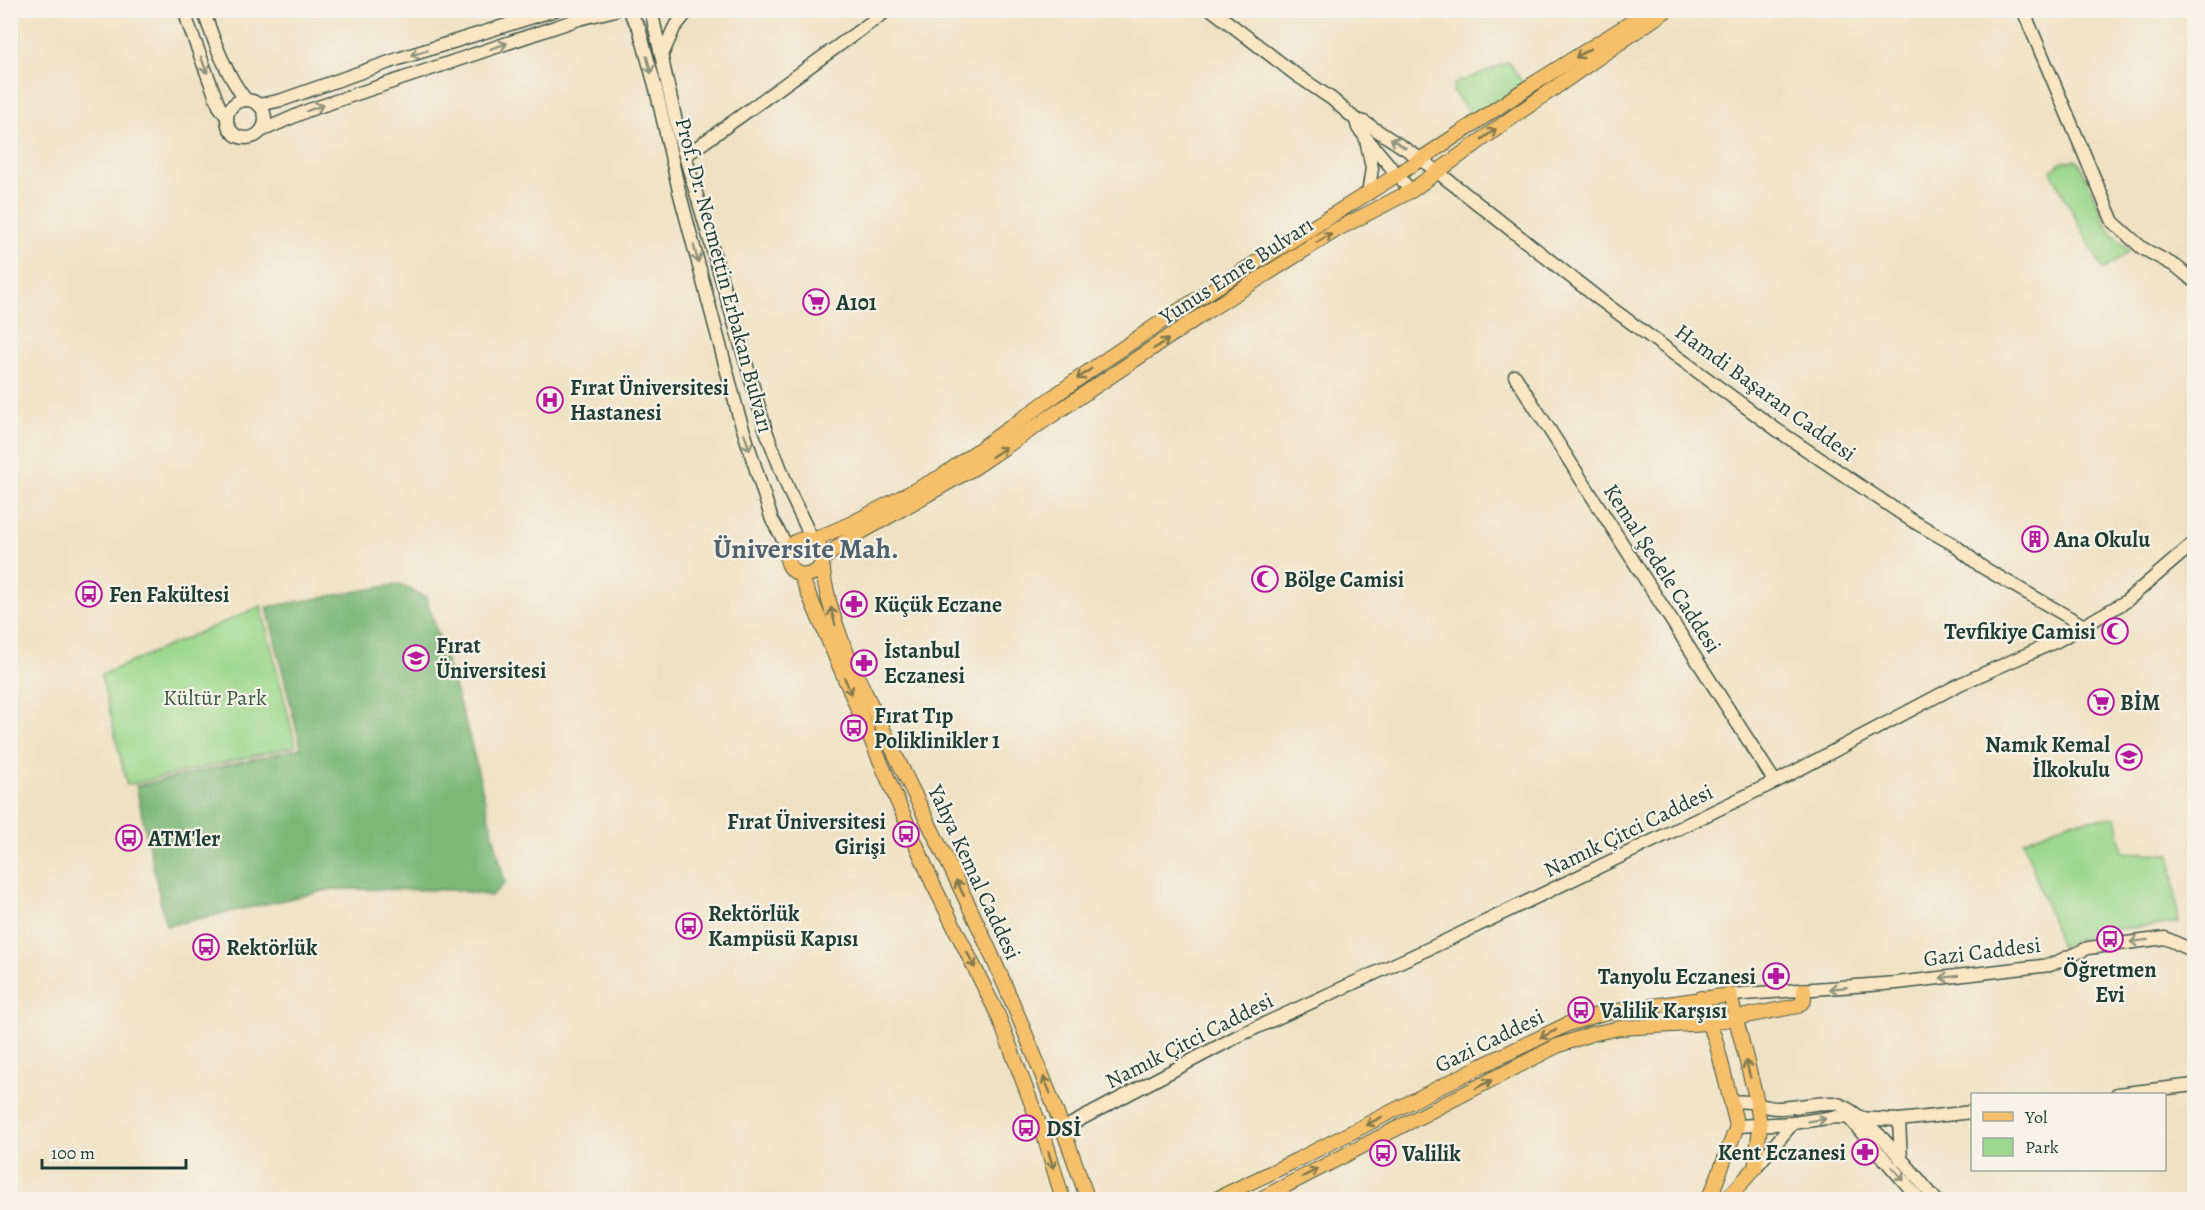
<svg xmlns="http://www.w3.org/2000/svg" width="2205" height="1210" viewBox="0 0 2205 1210" font-family="Alegreya,serif">
<style>
.green{fill:#9bd78c;stroke:#5d8a60;stroke-width:1.5}
.forest{fill:#7cb878;stroke:#4e7a56;stroke-width:1.5}
.lines{fill:none;stroke-linecap:round;stroke-linejoin:round}
.secondary-casing{stroke:#3e5649;stroke-width:15}
.primary-casing{stroke:#3e5649;stroke-width:16}
.secondary{stroke:#fbe6c4;stroke-width:12}
.primary{stroke:#f6c06b;stroke-width:14}
.oneway{stroke:#8d927c}
.oneway2{stroke:#80784d}
.labels{text-anchor:middle;stroke-width:4.5;stroke-linejoin:round;paint-order:stroke}
.street-label{font-size:22px;fill:#1f3d34;stroke:#f7f3e8}
.poi-label{font-size:22px;font-weight:bold;fill:#1f3d34;stroke:#f7f3e8;text-anchor:start}
.park-label{font-size:22px;fill:#385c46;stroke:#f7f3e8}
.district-label{font-size:28px;font-weight:bold;fill:#50616f;stroke:#f7f3e8}
</style>
<rect width="100%" height="100%" fill="#f7f3e8"/>
<filter id="ink" filterUnits="userSpaceOnUse"><feTurbulence type="fractalNoise" baseFrequency=".0167" numOctaves="2"/><feDisplacementMap in="SourceGraphic" scale="12" xChannelSelector="R" yChannelSelector="G"/><feConvolveMatrix kernelMatrix="1 2 1 2 8 2 1 2 1" color-interpolation-filters="sRGB"/></filter>
<filter id="wash" filterUnits="userSpaceOnUse"><feTurbulence type="fractalNoise" baseFrequency=".008" numOctaves="4" result="noise"/><feDisplacementMap in="SourceGraphic" scale="24" xChannelSelector="R" yChannelSelector="G"/><feGaussianBlur stdDeviation="1.35" result="paint"/><feColorMatrix in="noise" values="0 0 0 0 0 0 0 0 0 0 0 0 0 0 0 0 0 1.4 0 .05"/><feComposite in="paint" operator="in"/></filter>
<g filter="url(#wash)">
<rect width="100%" height="100%" fill="#efe1c3"/>
<g class="green">
<path d="M1509,62l14,21 -49,36 -21,-27 1,-8z"/>
<path d="M2075,160l4,2 30,68 21,21 -27,19 -52,-99 11,-9z"/>
<path d="M261,606l35,140 -169,39 -26,-110z"/>
<path d="M2116,817l7,35 47,2 9,69 -82,8 -36,16 -38,-106 46,-19z"/>
</g>
<path class="forest" d="M399,584l27,13 42,134 37,152 -14,13 -35,-6 -123,-1 -167,37 -30,-140 165,-38 -34,-141z"/>
</g>
<g filter="url(#ink)">
<g class="lines">
<g class="secondary-casing">
<g id="secondary">
<path d="M185,10l3,13 31,83 8,11"/>
<path d="M203,10c11,31 23,65 43,90"/>
<path d="M651,10l28,125 87,296 24,62 22,46"/>
<path d="M1212,10l83,64 37,25 24,21 2,8 53,63"/>
<path d="M2023,10l90,212 29,26 35,19 17,14"/>
<path d="M629,11l10,17 17,61 23,102 59,222 34,107 16,28"/>
<path d="M662,55l12,-27 15,-18"/>
<circle cx="246" cy="119" r="19"/>
<path d="M259,105l23,-5 116,-41 157,-49"/>
<path d="M1356,120l8,2 57,37 178,140 178,131 134,90 42,24 29,23 102,59"/>
<path d="M261,131l48,-21 270,-91 36,-9"/>
<path d="M1366,140l6,28 -4,26"/>
<path d="M685,156l203,-146"/>
<path d="M1515,376l260,406"/>
<path d="M1730,995l167,-12 153,-18 38,-17 77,-10 29,13"/>
<path d="M2117,1094l77,-9"/>
<path d="M1733,1102c20,-3 27,6 45,6 18,0 37,-6 55,-5 29,3 83,74 103,97"/>
<path d="M1849,1118l71,82"/>
<path d="M1899,1120l2,40"/>
<path d="M1737,1126l56,-3 41,-6 65,3 73,-8"/>
<path d="M1064,1128l176,-93 201,-92 340,-164 179,-95 97,-43 68,-39 69,-59"/>
<path d="M1755,1168l38,-45"/>
</g>
</g>
<g class="primary-casing">
<g id="primary">
<circle cx="805" cy="557" r="18"/>
<path d="M813,540l39,-17 90,-47 150,-107 78,-53 227,-141 136,-91 118,-74"/>
<path d="M823,559l21,-17 130,-74 229,-154 135,-85 73,-38 106,-77 150,-104"/>
<path d="M822,564c7,61 35,112 61,165 24,51 49,101 74,152 50,103 94,210 131,319"/>
<path d="M800,574l133,310 65,131 47,124 18,61"/>
<path d="M1701,998l7,25 7,15 22,88 -24,64 -7,10"/>
<path d="M1214,1200l85,-41 182,-93 87,-42 35,-11 127,-18 27,107 3,24 -5,42 -29,32"/>
<path d="M1258,1200l299,-154 34,-12 29,-6 88,-5 90,-17 6,-6v-10"/>
</g>
</g>
<use href="#secondary" class="secondary"/>
<use href="#primary" class="primary"/>
</g>
<defs><path id="oneway-shaft" d="M-6 0H5M1.5-3L5.5 0L1.5 3" fill="none" stroke-width="1.6" stroke-linecap="round" stroke-linejoin="round" transform="scale(1.5)"/></defs>
<g class="oneway">
<use href="#oneway-shaft" transform="translate(499 46) rotate(-18)"/>
<use href="#oneway-shaft" transform="translate(419 53) rotate(163)"/>
<use href="#oneway-shaft" transform="translate(204 65) rotate(69)"/>
<use href="#oneway-shaft" transform="translate(649 65) rotate(75)"/>
<use href="#oneway-shaft" transform="translate(315 108) rotate(-20)"/>
<use href="#oneway-shaft" transform="translate(1398 143) rotate(-147)"/>
<use href="#oneway-shaft" transform="translate(696 254) rotate(75)"/>
<use href="#oneway-shaft" transform="translate(747 442) rotate(72)"/>
<use href="#oneway-shaft" transform="translate(2139 941) rotate(173)"/>
<use href="#oneway-shaft" transform="translate(1949 977) rotate(173)"/>
<use href="#oneway-shaft" transform="translate(1838 988) rotate(175)"/>
<use href="#oneway-shaft" transform="translate(1817 1120) rotate(-8)"/>
<use href="#oneway-shaft" transform="translate(1898 1174) rotate(49)"/>
</g>
<g class="oneway2">
<use href="#oneway-shaft" transform="translate(1583 53) rotate(148)"/>
<use href="#oneway-shaft" transform="translate(1489 134) rotate(-36)"/>
<use href="#oneway-shaft" transform="translate(1324 238) rotate(-32)"/>
<use href="#oneway-shaft" transform="translate(1161 344) rotate(-33)"/>
<use href="#oneway-shaft" transform="translate(1084 374) rotate(144)"/>
<use href="#oneway-shaft" transform="translate(999 452) rotate(-34)"/>
<use href="#oneway-shaft" transform="translate(833 616) rotate(-105)"/>
<use href="#oneway-shaft" transform="translate(848 686) rotate(67)"/>
<use href="#oneway-shaft" transform="translate(960 888) rotate(-116)"/>
<use href="#oneway-shaft" transform="translate(971 960) rotate(64)"/>
<use href="#oneway-shaft" transform="translate(1548 1034) rotate(154)"/>
<use href="#oneway-shaft" transform="translate(1748 1069) rotate(-105)"/>
<use href="#oneway-shaft" transform="translate(1484 1084) rotate(-27)"/>
<use href="#oneway-shaft" transform="translate(1047 1085) rotate(-112)"/>
<use href="#oneway-shaft" transform="translate(1374 1121) rotate(153)"/>
<use href="#oneway-shaft" transform="translate(1051 1160) rotate(73)"/>
<use href="#oneway-shaft" transform="translate(1310 1173) rotate(-27)"/>
</g>
</g>
<defs>
<g id="supermarket-ring" transform="scale(1.35)"><circle r="9.5" fill="#f7f3e8" stroke="#b5179e" stroke-width="1.5"/><path d="M-6-5.5h2.5l.6 2H6L4.5 2H-2.5L-4.4-4H-6ZM-1.5 3.2a1.3 1.3 0 1 0 .1 0ZM3 3.2a1.3 1.3 0 1 0 .1 0Z" fill="#b5179e"/></g>
<g id="hospital-ring" transform="scale(1.35)"><circle r="9.5" fill="#f7f3e8" stroke="#b5179e" stroke-width="1.5"/><path d="M-5-5h3v3.5h4V-5h3V5h-3V1.5h-4V5h-3Z" fill="#b5179e"/></g>
<g id="building-ring" transform="scale(1.35)"><circle r="9.5" fill="#f7f3e8" stroke="#b5179e" stroke-width="1.5"/><path d="M-4-6H4V6H1V3H-1V6H-4ZM-2.5-4.3h1.7v1.8h-1.7ZM.8-4.3h1.7v1.8H.8ZM-2.5-1h1.7V.8h-1.7ZM.8-1h1.7V.8H.8Z" fill="#b5179e"/></g>
<g id="mosque-ring" transform="scale(1.35)"><circle r="9.5" fill="#f7f3e8" stroke="#b5179e" stroke-width="1.5"/><path d="M3.5-4.9A6 6 0 1 0 3.5 4.9A5 5 0 1 1 3.5-4.9Z" fill="#b5179e"/></g>
<g id="bus-ring" transform="scale(1.35)"><circle r="9.5" fill="#f7f3e8" stroke="#b5179e" stroke-width="1.5"/><path d="M-5-6H5V4H4V6H2V4H-2V6H-4V4H-5ZM-3.5-4V0h7V-4ZM-3.5 1.2v1.5H-2V1.2ZM2 1.2v1.5H3.5V1.2Z" fill="#b5179e"/></g>
<g id="pharmacy-ring" transform="scale(1.35)"><circle r="9.5" fill="#f7f3e8" stroke="#b5179e" stroke-width="1.5"/><path d="M-2-6h4v4h4v4h-4v4h-4v-4h-4v-4h4Z" fill="#b5179e"/></g>
<g id="university-ring" transform="scale(1.35)"><circle r="9.5" fill="#f7f3e8" stroke="#b5179e" stroke-width="1.5"/><path d="M0-5L7-2L0 1L-7-2ZM-4 1L0 2.5L4 1V4Q0 6-4 4Z" fill="#b5179e"/></g>
<g id="school-ring" transform="scale(1.35)"><circle r="9.5" fill="#f7f3e8" stroke="#b5179e" stroke-width="1.5"/><path d="M0-5L7-2L0 1L-7-2ZM-4 1L0 2.5L4 1V4Q0 6-4 4Z" fill="#b5179e"/></g>
</defs>
<g fill-rule="evenodd">
<use href="#supermarket-ring" x="816" y="302"/>
<use href="#hospital-ring" x="550" y="400"/>
<use href="#building-ring" x="2035" y="539"/>
<use href="#mosque-ring" x="1265" y="579"/>
<use href="#bus-ring" x="89" y="594"/>
<use href="#pharmacy-ring" x="854" y="604"/>
<use href="#mosque-ring" x="2115" y="631"/>
<use href="#university-ring" x="416" y="658"/>
<use href="#pharmacy-ring" x="864" y="663"/>
<use href="#supermarket-ring" x="2101" y="702"/>
<use href="#bus-ring" x="854" y="728"/>
<use href="#school-ring" x="2129" y="757"/>
<use href="#bus-ring" x="906" y="834"/>
<use href="#bus-ring" x="129" y="838"/>
<use href="#bus-ring" x="689" y="926"/>
<use href="#bus-ring" x="2110" y="939"/>
<use href="#bus-ring" x="206" y="947"/>
<use href="#pharmacy-ring" x="1776" y="976"/>
<use href="#bus-ring" x="1581" y="1010"/>
<use href="#bus-ring" x="1026" y="1128"/>
<use href="#pharmacy-ring" x="1865" y="1152"/>
<use href="#bus-ring" x="1383" y="1153"/>
</g>
<g class="labels">
<g class="street-label">
<text transform="translate(1236 270) rotate(-33)" y="8">Yunus Emre Bulvarı</text>
<text transform="translate(725 275) rotate(75)" y="8">Prof. Dr. Necmettin Erbakan Bulvarı</text>
<text transform="translate(1766 392) rotate(36)" y="8">Hamdi Başaran Caddesi</text>
<text transform="translate(1663 568) rotate(57)" y="8">Kemal Şedele Caddesi</text>
<text transform="translate(1628 830) rotate(-26)" y="8">Namık Çitci Caddesi</text>
<text transform="translate(975 872) rotate(65)" y="8">Yahya Kemal Caddesi</text>
<text transform="translate(1982 951) rotate(-7)" y="8">Gazi Caddesi</text>
<text transform="translate(1189 1040) rotate(-27)" y="8">Namık Çitci Caddesi</text>
<text transform="translate(1489 1040) rotate(-26)" y="8">Gazi Caddesi</text>
</g>
<g class="poi-label">
<text x="836" y="310">A101</text>
<text x="570" y="395">Fırat Üniversitesi<tspan x="570" dy="25">Hastanesi</tspan></text>
<text x="2054" y="547">Ana Okulu</text>
<text x="1284" y="587">Bölge Camisi</text>
<text x="109" y="602">Fen Fakültesi</text>
<text x="874" y="612">Küçük Eczane</text>
<text x="2096" y="639" text-anchor="end">Tevfikiye Camisi</text>
<text x="436" y="653">Fırat<tspan x="436" dy="25">Üniversitesi</tspan></text>
<text x="884" y="658">İstanbul<tspan x="884" dy="25">Eczanesi</tspan></text>
<text x="2120" y="710">BİM</text>
<text x="874" y="723">Fırat Tıp<tspan x="874" dy="25">Poliklinikler 1</tspan></text>
<text x="2110" y="752" text-anchor="end">Namık Kemal<tspan x="2110" dy="25">İlkokulu</tspan></text>
<text x="886" y="829" text-anchor="end">Fırat Üniversitesi<tspan x="886" dy="25">Girişi</tspan></text>
<text x="148" y="846">ATM'ler</text>
<text x="708" y="921">Rektörlük<tspan x="708" dy="25">Kampüsü Kapısı</tspan></text>
<text x="226" y="955">Rektörlük</text>
<text x="2110" y="977" text-anchor="middle">Öğretmen<tspan x="2110" dy="25">Evi</tspan></text>
<text x="1756" y="984" text-anchor="end">Tanyolu Eczanesi</text>
<text x="1600" y="1018">Valilik Karşısı</text>
<text x="1046" y="1136">DSİ</text>
<text x="1846" y="1160" text-anchor="end">Kent Eczanesi</text>
<text x="1402" y="1161">Valilik</text>
</g>
<g class="park-label">
<text x="215" y="705">Kültür Park</text>
</g>
<g class="district-label">
<text x="806" y="558">Üniversite Mah.</text>
</g>
</g>
<rect width="2205" height="1210" fill="none" stroke="#f7f3e8" stroke-width="36"/>
<rect x="1971" y="1093" width="195" height="78" fill="#f7f3e8" stroke="#a1aaa0" stroke-width="1.5"/>
<rect x="1983" y="1112" width="30" height="9" fill="#f6c06b" stroke="#a1aaa0" stroke-width="1.5"/>
<text x="2025" y="1123" font-size="18" fill="#1f3d34">Yol</text>
<rect x="1983" y="1138" width="30" height="18" fill="#9bd78c" stroke="#a1aaa0" stroke-width="1.5"/>
<text x="2025" y="1153" font-size="18" fill="#1f3d34">Park</text>
<path d="M42 1159v9h144v-9" fill="none" stroke="#1f3d34" stroke-width="3"/>
<text x="51" y="1159" font-size="18" fill="#1f3d34" stroke="#f7f3e8" stroke-width="4.5" paint-order="stroke">100 m</text>
</svg>
